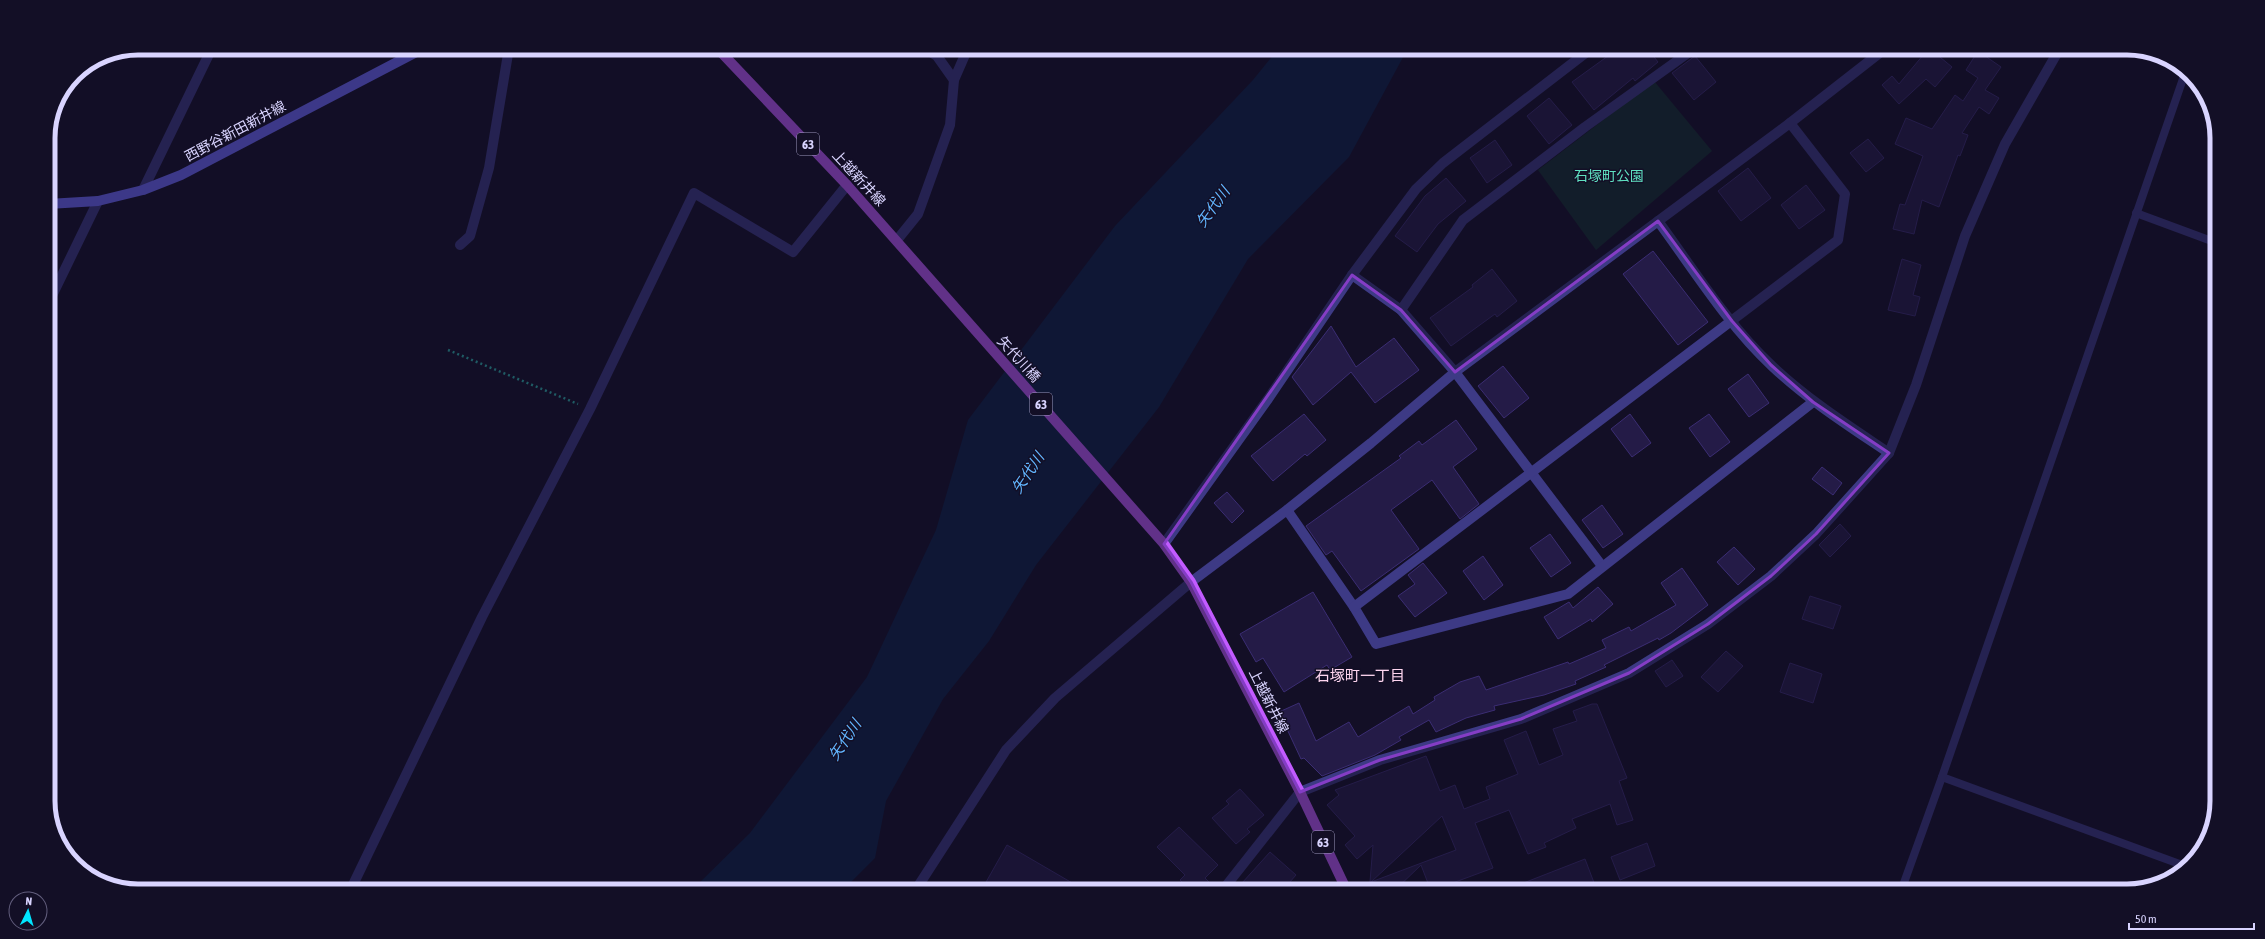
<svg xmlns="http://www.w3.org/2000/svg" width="2265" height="939" viewBox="0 0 2265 939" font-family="'Asap Condensed','Noto Sans JP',sans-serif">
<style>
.green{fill:#12302f}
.water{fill:#0c2248}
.building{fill:#241b47;stroke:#3b2d73;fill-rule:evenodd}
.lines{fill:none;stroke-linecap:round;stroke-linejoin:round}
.path{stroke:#2fb8b0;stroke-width:2.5;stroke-dasharray:2 3;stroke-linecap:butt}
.service{stroke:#3d3a85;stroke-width:8}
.minor{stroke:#3d3a85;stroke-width:10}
.tertiary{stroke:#3d3a85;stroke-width:10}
.secondary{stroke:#6f6bff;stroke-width:10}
.primary{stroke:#c25bff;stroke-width:10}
.marked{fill:none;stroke:#843dc5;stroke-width:3;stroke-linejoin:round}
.labels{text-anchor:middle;stroke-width:3;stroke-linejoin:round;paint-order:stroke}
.shield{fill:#130f26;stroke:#9e99be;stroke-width:1}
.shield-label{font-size:13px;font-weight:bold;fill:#d9d4ff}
.street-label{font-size:14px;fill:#d9d4ff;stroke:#130f26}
.park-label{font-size:14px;fill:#5fe0c0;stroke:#130f26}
.water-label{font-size:15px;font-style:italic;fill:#62b6ff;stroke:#130f26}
.neighbourhood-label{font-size:15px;fill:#ffd6f0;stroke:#130f26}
.rim{fill:none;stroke:#d9d4ff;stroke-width:5}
</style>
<rect width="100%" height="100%" fill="#130f26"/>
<path class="green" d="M1654,81l58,70 -116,99 -58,-80z"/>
<path class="water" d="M1279,48h129l-59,109 -101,102 -89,148 -123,158 -47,76 -46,58 -57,102 -11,57 -33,33h-151l59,-58 117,-156 69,-147 32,-110 147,-194 138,-146z"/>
<g class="building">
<path d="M1619,48h28l11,14 -23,19 -2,-3 -39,32 -22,-28z"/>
<path d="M1929,48l23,19 -17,20 -9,-8 -27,25 -17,-19 10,-9 7,8z"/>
<path d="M1978,51l23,16 -16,23 14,8 -10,16 -10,-7 -17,26 6,2 -8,21 -2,-1 -19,52 -17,-7 -8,34 -21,-5 7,-25 5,1 18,-49 -28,-12 11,-26 26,11 23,-34 8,6 15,-23 -12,-8z"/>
<path d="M1695,56l21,26 -22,18 -22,-27z"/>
<path d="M1549,98l23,27 -23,19 -22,-28z"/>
<path d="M1868,139l16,19 -18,14 -16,-19z"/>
<path d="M1495,140l17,25 -25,18 -17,-25z"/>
<path d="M1748,168l23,30 -30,23 -23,-30z"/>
<path d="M1446,178l20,23 -28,23 -21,28 -22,-16 30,-40z"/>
<path d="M1806,185l19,25 -26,19 -18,-24z"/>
<path d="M1653,251l55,71 -30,23 -55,-71z"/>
<path d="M1902,259l19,6 -8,30 7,2 -5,19 -27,-6z"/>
<path d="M1492,269l25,32 -20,16 -2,-3 -44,32 -21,-28 43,-31 -1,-2z"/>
<path d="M1331,326l25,41 38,-29 25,32 -44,33 -24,-31 -38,33 -21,-28z"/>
<path d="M1503,366l26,32 -25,20 -26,-32z"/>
<path d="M1748,374l21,29 -20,14 -21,-28z"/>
<path d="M1304,414l22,26 -19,16 -2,-2 -32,27 -22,-25z"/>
<path d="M1630,414l21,29 -19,14 -21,-28z"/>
<path d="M1709,414l21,28 -20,15 -21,-29z"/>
<path d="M1456,420l21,29 -24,18 26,37 -19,15 -28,-39 -41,30 28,39 -58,42 -29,-40 -6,4 -20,-29 95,-68 -2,-2 20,-15 3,4z"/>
<path d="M1822,467l20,16 -9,12 -21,-16z"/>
<path d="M1227,492l17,19 -12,12 -18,-20z"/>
<path d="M1602,505l21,29 -20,14 -21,-28z"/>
<path d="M1840,524l11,12 -21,21 -11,-12z"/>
<path d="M1550,534l21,29 -20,14 -21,-29z"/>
<path d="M1734,547l21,22 -17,16 -21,-23z"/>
<path d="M1483,556l20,29 -19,15 -21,-29z"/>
<path d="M1423,563l24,30 -32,24 -17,-21 17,-12 -7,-9z"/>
<path d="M1682,568l26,37 -37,28 -12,7 -1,-2 -54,27 2,2 -31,14 1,3 -32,11 -50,11 1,4 -29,8 -30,14 -7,-12 -30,17 2,3 -26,15 -53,21 -18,-18 -3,1 -22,-47 20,-9 17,38 33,-19 9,15 51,-31 4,8 22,-14 -1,-3 26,-15 19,-6 7,14 82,-28 1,2 37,-16 -4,-8 27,-13 2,4 45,-26 -15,-22z"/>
<path d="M1598,587l15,17 -21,18 -1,-3 -33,20 -14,-22 25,-15 4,6z"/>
<path d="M1313,592l39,65 -22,13 -3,-5 -43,27 -21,-34 -7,4 -16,-28z"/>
<path d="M1810,596l31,10 -8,23 -31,-10z"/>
<path d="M1726,651l17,15 -25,26 -17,-15z"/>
<path d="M1672,660l11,16 -17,11 -11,-16z"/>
<path d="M1790,663l32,11 -9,29 -33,-11z"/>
<path d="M1592,704h5l30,74 -8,3 14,39 -16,5 -7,-21 -38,15 4,9 -32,15 2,4 -18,7 -19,-44 -34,13 18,45 -62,23 -10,-26 -27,26h-41v-2l17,-7 3,-37 -16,14 -12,-14 10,-9 -28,-31 12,-10 -4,-5 91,-34 14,35 15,-6 9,24 26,-10 -4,-12 32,-13 -14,-34 22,-9 13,34 24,-10 -10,-26 24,-8 -4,-10zM1442,816l14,34 -85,32z"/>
<path d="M1240,789l24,26 -17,14 3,3 -14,12 -24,-26 17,-14 -3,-3z"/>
<path d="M1179,827l39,38 -13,13 11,11v2h-25l-11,-11 5,-5 -28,-28z"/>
<path d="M1647,843l8,23 -35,14 -9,-23z"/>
<path d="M1007,845l79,46h-105z"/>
<path d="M1270,852l26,23 -14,16h-31l-9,-8z"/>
<path d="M1585,859l11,29 -9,3h-84z"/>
</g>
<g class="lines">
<path class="path" d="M448,350l130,54"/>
<g class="service">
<path d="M2136,213l81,30"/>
<path d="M1942,777l243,89"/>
<path d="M1901,891l41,-114 243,-704"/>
</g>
<g class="minor">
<path d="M924,48l13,8 17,24"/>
<path d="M143,190l69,-142"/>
<path d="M1658,221c36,49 70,104 114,145 36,34 77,60 117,87"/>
<path d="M897,240l21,-26 32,-89 4,-45 14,-32"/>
<path d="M460,245l10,-9 19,-68 20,-120"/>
<path d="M1352,275l49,35 54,62 147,194"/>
<path d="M48,304l50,-103"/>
<path d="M1401,310l62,-90 122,-93 110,-79"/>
<path d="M1287,510l67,97 22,37 192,-50 245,-192"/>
<path d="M1164,544l104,-145 84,-124 64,-86 27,-26 149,-115"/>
<path d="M1354,607l484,-367 7,-46 -55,-71"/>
<path d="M350,891l132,-274 108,-208 104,-216 99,59 54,-67"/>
</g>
<g class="tertiary">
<path d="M915,891l91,-141 49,-52 136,-116 96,-72 84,-67 84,-71 335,-249 96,-75"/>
<path d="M1222,891l78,-99 80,-32 141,-41 108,-46 79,-49 63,-48 45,-42 73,-81 27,-68 49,-149 40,-92 55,-96"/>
</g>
<path class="secondary" d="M48,204l50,-3 45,-11 38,-15 243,-127"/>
<path class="primary" d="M717,48l130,137 317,359 27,38 109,210 47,99"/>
</g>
<path d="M0 0H2265V939H0ZM1658,221l74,100 39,44 42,37 76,51 -73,81 -45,42 -63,48 -79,49 -108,46 -141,41 -80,32 -109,-210 -27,-38 188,-269 49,35 54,62z" fill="#130f26" fill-opacity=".55" fill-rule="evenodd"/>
<path class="marked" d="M1658,221l74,100 39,44 42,37 76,51 -73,81 -45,42 -63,48 -79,49 -108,46 -141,41 -80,32 -109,-210 -27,-38 188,-269 49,35 54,62z"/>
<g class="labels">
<g class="shield">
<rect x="797" y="133" width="22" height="22" rx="3"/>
<rect x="1030" y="393" width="22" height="22" rx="3"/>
<rect x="1312" y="831" width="22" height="22" rx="3"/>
</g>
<g class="shield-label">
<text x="808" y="149">63</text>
<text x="1041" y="409">63</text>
<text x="1323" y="847">63</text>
</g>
<g class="street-label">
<text transform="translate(235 131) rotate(-28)" y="5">西野谷新田新井線</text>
<text transform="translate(859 178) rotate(47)" y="5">上越新井線</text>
<text transform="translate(1019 359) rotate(48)" y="5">矢代川橋</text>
<text transform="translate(1269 701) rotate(63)" y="5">上越新井線</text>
</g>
<g class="park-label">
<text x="1609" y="181">石塚町公園</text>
</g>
<g class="water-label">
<text transform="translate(1213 207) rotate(-54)" y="5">矢代川</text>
<text transform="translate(1028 473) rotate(-56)" y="5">矢代川</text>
<text transform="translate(845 740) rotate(-56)" y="5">矢代川</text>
</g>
<g class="neighbourhood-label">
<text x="1360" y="681">石塚町一丁目</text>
</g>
</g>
<path d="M0 0H2265V939H0ZM138 55H2127A83 83 0 0 1 2210 138V801A83 83 0 0 1 2127 884H138A83 83 0 0 1 55 801V138A83 83 0 0 1 138 55Z" fill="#130f26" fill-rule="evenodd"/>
<path class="rim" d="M138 55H2127A83 83 0 0 1 2210 138V801A83 83 0 0 1 2127 884H138A83 83 0 0 1 55 801V138A83 83 0 0 1 138 55Z"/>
<g transform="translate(28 911) rotate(5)"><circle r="19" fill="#130f26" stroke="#625e7d"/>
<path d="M0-3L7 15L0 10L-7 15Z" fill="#00e5ff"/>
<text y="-6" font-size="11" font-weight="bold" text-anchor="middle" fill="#d9d4ff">N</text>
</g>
<path d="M2129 923v6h125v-6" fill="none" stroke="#d9d4ff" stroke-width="2"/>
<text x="2135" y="923" font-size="12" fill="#d9d4ff" stroke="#130f26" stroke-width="3" paint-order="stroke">50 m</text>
</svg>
